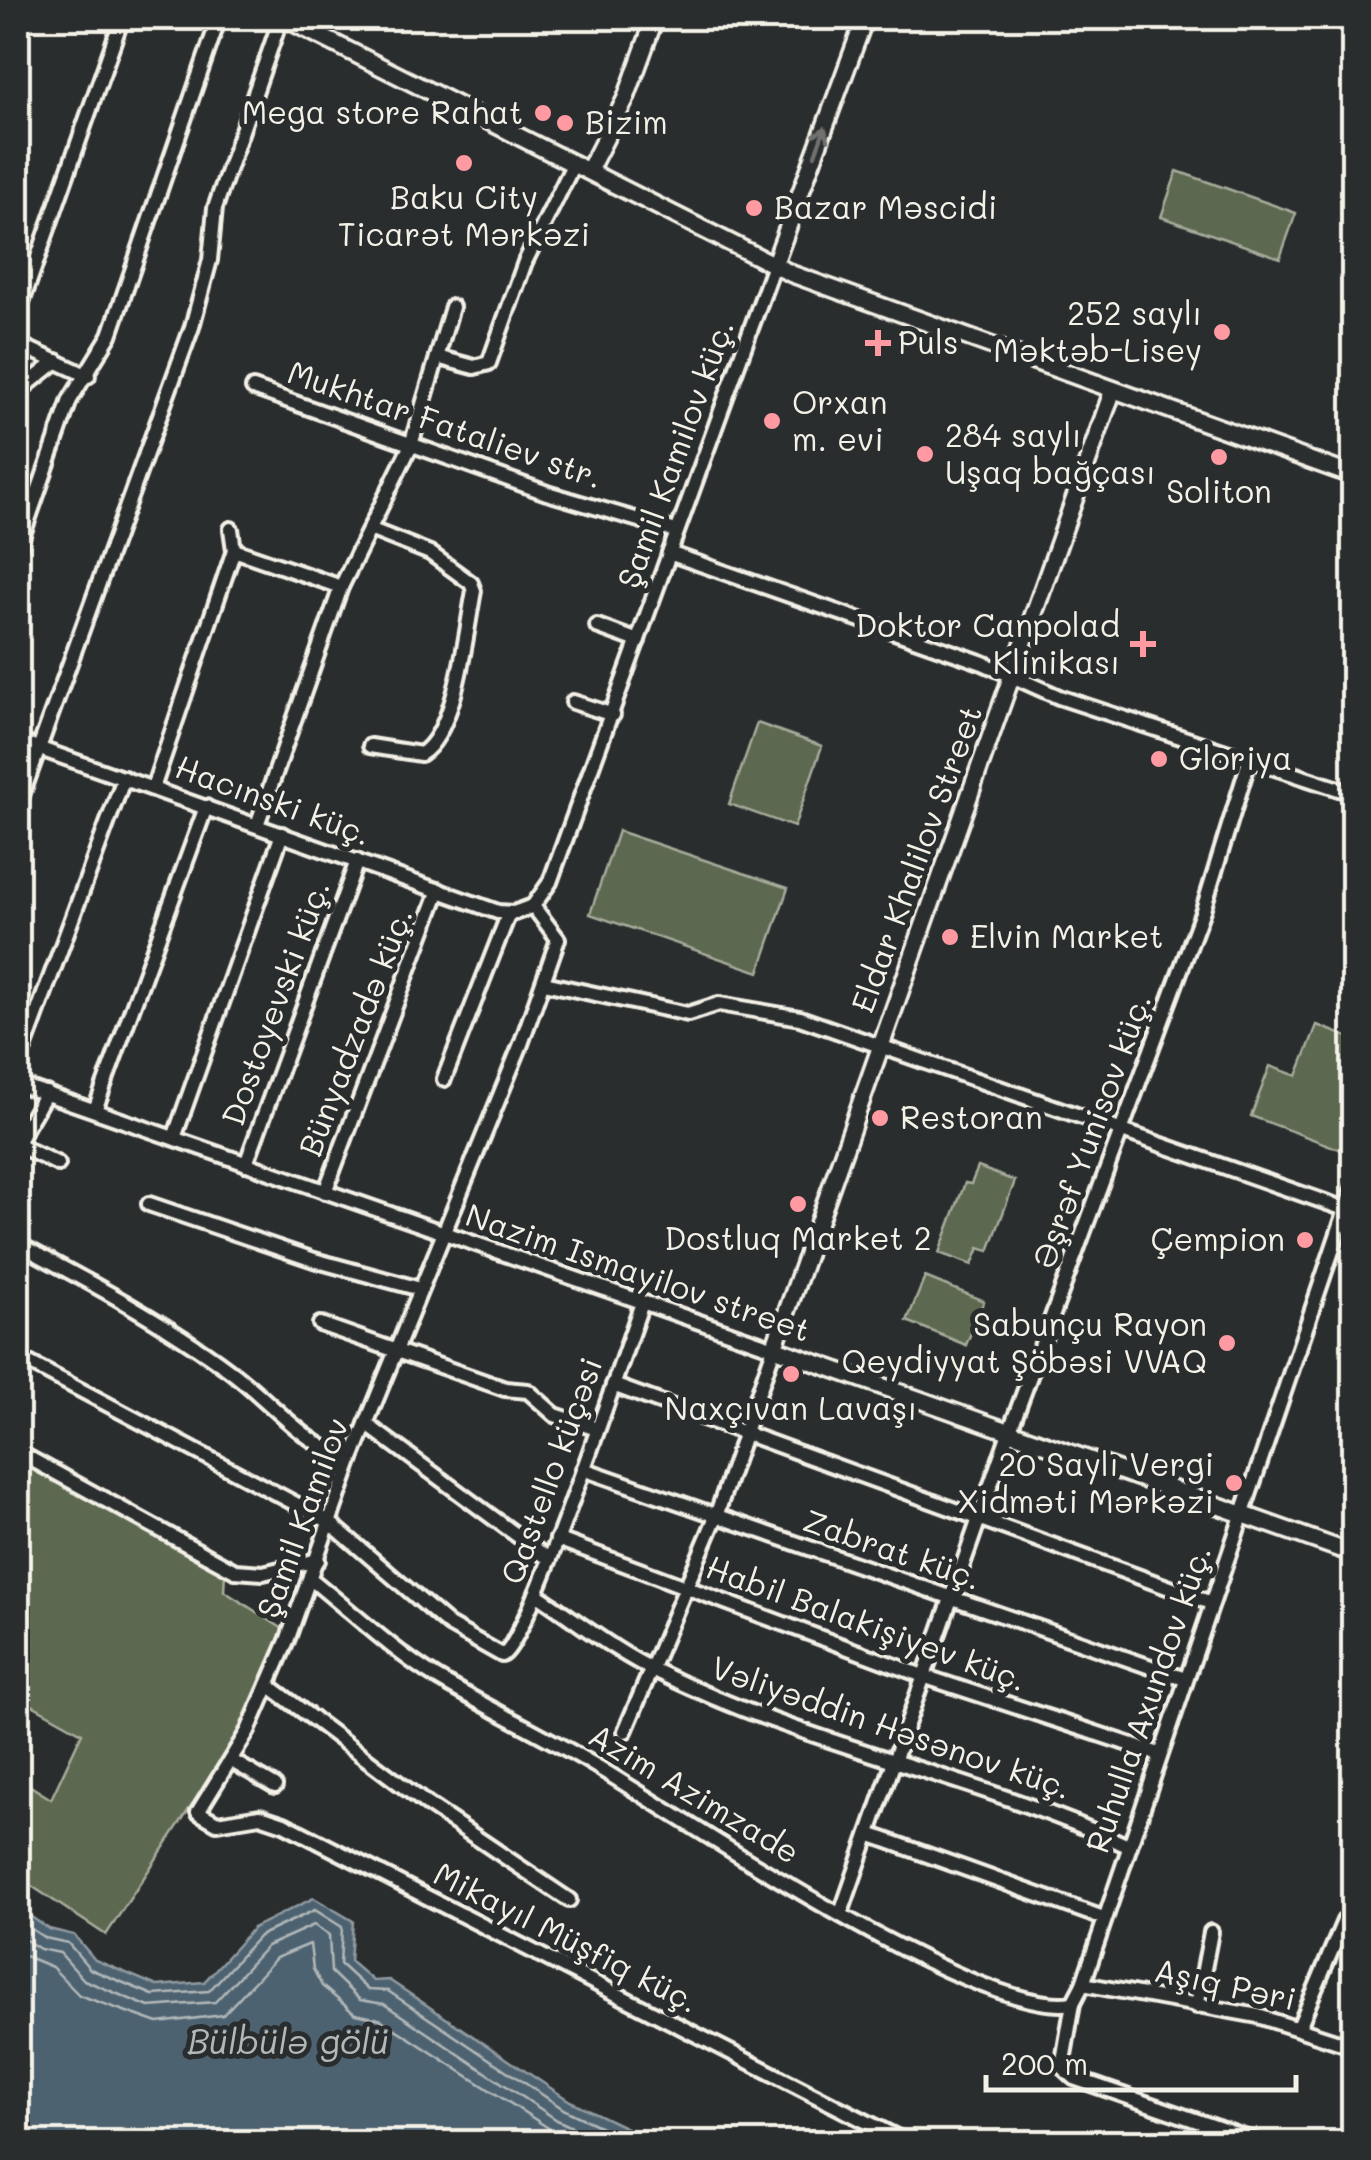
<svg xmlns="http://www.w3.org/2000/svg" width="1371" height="2160" viewBox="0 0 1371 2160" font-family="Mali,sans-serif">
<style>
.green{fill:#5c6850;stroke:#a8ac9c;stroke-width:2.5}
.water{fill:#4e6271;stroke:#909ba1;stroke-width:2.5}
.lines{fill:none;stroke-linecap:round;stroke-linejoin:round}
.shore{stroke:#b2b8b8;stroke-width:2.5}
.minor-casing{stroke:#f4f1e8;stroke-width:20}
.tertiary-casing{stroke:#f4f1e8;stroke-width:22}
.minor{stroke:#2a2d2e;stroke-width:12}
.tertiary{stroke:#2a2d2e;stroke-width:15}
.oneway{stroke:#71726f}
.poi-dot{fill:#ff9aa2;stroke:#2a2d2e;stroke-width:4}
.labels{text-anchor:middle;stroke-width:10;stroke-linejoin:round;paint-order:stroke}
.poi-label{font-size:32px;fill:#f4f1e8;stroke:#2a2d2e;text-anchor:start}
.street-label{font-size:32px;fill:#f4f1e8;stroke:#2a2d2e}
.water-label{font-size:35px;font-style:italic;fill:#b2b8b8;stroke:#2a2d2e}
</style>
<rect width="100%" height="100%" fill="#2a2d2e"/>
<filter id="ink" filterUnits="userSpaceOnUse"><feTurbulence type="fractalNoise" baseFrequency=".01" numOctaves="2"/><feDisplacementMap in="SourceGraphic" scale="20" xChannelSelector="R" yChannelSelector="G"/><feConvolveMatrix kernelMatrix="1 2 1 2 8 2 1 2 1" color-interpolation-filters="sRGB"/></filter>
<g filter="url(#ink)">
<g class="green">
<path d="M1177,171l119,42 -16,45 -119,-41z"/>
<path d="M757,723l65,23 -28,81 -65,-23z"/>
<path d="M618,831l170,57 -29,84 -169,-58z"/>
<path d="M1317,1025l36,14v97l-6,16 -96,-36 19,-50 27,10z"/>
<path d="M978,1167l37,14 -26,70 -10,-3 -7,17 -33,-12 26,-70 6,1z"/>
<path d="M925,1277l59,24 -18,44 -59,-24z"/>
<path d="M18,1457l207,115 -1,19 59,38 -51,115 -126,191 -88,-58v-87l6,-8 27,17 31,-66 -64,-36z"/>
</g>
<path class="water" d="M314,1898l39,23 -3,40 23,20 16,-1 181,121 86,41h-638v-234l31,21 25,6 21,25 62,26 47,-4 49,-54z"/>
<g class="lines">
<g class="shore">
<path d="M18,1920l27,18 23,5 22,26 63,26 56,-4 50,-55 56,-26 27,17 -2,37 28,26 20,1 177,119 68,32"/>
<path d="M18,1935l22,14 20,4 24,27 65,27 66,-5 52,-56 47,-21 15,10 2,37 29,28 24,4 173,116 47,22"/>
<path d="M18,1953l34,14 27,28 79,28 65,-8 53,-57 34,-14 3,25 9,17 33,28 25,5 190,123"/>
</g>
<g class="minor-casing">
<g id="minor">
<path d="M18,30l4,-12"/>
<path d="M18,314l104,-296"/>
<path d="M18,344l70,32"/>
<path d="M437,357l37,10 15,-4 36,-101 49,-99"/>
<path d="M253,388l294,105 129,38"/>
<path d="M18,392l39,-31"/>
<path d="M231,529l3,21"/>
<path d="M18,549l52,-149 40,-65 109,-317"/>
<path d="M669,553l314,110 76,34 295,97"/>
<path d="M597,626l41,15"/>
<path d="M573,702l40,13"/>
<path d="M18,741l480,171 16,1 19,-7 17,-24 224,-617"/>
<path d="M370,746l51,8c36,-22 45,-124 53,-163l-3,-8 -41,-30 -58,-23"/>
<path d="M153,788l81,-238 107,37"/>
<path d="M18,806l174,-479 18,-67 5,-52 66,-190"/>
<path d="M257,825l84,-238 70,-142 41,-138"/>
<path d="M533,906l25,33 -37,105 -170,417 -64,180 -39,90 -50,81 19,11 43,-7 24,8 622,318"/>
<path d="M544,983l144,31 31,-10 81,14 545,191"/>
<path d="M18,1065l106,-287"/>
<path d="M444,1079l65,-166"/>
<path d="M18,1084l756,264 -59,171 -90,212"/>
<path d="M95,1110l111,-303"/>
<path d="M174,1138l108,-304"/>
<path d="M18,1141l28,-48"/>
<path d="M18,1145l40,19"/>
<path d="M246,1164l111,-303"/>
<path d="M325,1192l114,-302"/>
<path d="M149,1204l165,56 106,29"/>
<path d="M18,1244c72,38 146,78 211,126 43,32 71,71 122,91"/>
<path d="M320,1324l185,65 23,2 27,24 42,14"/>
<path d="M18,1357l310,164 121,104 53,30c24,-7 124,-308 140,-352"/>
<path d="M613,1385l598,218"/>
<path d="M366,1424l183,135"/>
<path d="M18,1452l217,119 28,2 55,-13"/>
<path d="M583,1469l602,210"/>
<path d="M557,1539l366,137 236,78"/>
<path d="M312,1580c40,32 81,71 125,98 52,31 107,57 159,88 90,54 384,254 477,237"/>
<path d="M536,1594c40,26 79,58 122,78 152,75 318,104 470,174"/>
<path d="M268,1685l160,120 141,95"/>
<path d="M232,1761l43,25"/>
<path d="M869,1834l234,84"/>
<path d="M841,1913l169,-483 193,-520 46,-149"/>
<path d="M1083,1984l175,32 96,31"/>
<path d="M1197,2006l14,-74"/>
<path d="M1299,2027l45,-106"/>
<path d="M1258,2142l-184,-64 -12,-11 11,-64 10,-19 271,-798"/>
</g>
</g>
<g class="tertiary-casing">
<g id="tertiary">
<path d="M284,18l508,256 562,202"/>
<path d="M589,170l37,-72 29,-80"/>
<path d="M774,265l91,-247"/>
<path d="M1113,390l-339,958 580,206"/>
</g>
</g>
<use href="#minor" class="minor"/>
<use href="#tertiary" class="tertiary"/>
</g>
<defs><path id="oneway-shaft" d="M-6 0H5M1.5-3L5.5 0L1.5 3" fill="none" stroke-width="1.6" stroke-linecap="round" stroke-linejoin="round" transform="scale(2.5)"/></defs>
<use class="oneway" href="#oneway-shaft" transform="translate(820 141) rotate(-70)"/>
</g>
<g class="poi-dot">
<circle cx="543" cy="113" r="10"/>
<circle cx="565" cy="123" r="10"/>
<circle cx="464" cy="163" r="10"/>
<circle cx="754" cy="208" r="10"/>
<circle cx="1222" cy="332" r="10"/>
<path d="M873 328h10v10h10v10h-10v10h-10v-10h-10v-10h10z"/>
<circle cx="772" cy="421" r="10"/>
<circle cx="925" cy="454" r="10"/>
<circle cx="1219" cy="457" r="10"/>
<path d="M1138 629h10v10h10v10h-10v10h-10v-10h-10v-10h10z"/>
<circle cx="1159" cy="759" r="10"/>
<circle cx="950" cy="937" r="10"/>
<circle cx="880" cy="1118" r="10"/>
<circle cx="798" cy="1204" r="10"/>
<circle cx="1305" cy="1240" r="10"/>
<circle cx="1227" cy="1343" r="10"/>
<circle cx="791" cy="1374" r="10"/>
<circle cx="1234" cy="1483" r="10"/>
</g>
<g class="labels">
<g class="poi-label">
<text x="523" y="124" text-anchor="end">Mega store Rahat</text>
<text x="585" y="134">Bizim</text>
<text x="464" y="209" text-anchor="middle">Baku City<tspan x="464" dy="37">Ticarət Mərkəzi</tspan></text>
<text x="774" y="219">Bazar Məscidi</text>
<text x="1202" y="325" text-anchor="end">252 saylı<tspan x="1202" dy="37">Məktəb-Lisey</tspan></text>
<text x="898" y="354">Puls</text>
<text x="792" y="414">Orxan<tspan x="792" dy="37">m. evi</tspan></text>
<text x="945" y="447">284 saylı<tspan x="945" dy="37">Uşaq bağçası</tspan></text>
<text x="1219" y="503" text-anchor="middle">Soliton</text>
<text x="1120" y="637" text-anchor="end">Doktor Canpolad<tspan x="1120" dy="37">Klinikası</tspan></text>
<text x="1179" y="770">Gloriya</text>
<text x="970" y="948">Elvin Market</text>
<text x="900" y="1129">Restoran</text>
<text x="798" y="1250" text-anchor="middle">Dostluq Market 2</text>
<text x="1285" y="1251" text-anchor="end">Çempion</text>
<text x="1207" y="1336" text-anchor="end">Sabunçu Rayon<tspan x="1207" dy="37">Qeydiyyat Şöbəsi VVAQ</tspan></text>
<text x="791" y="1420" text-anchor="middle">Naxçıvan Lavaşı</text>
<text x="1214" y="1476" text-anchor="end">20 Saylı Vergi<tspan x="1214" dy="37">Xidməti Mərkəzi</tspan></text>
</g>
<g class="street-label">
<text transform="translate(445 425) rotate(19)" y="11">Mukhtar Fataliev str.</text>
<text transform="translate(676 454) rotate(-70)" y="11">Şamil Kamilov küç.</text>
<text transform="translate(273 801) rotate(20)" y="11">Hacınski küç.</text>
<text transform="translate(917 859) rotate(-70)" y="11">Eldar Khalilov Street</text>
<text transform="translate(276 1003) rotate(-70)" y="11">Dostoyevski küç.</text>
<text transform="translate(356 1032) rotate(-69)" y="11">Bünyadzadə küç.</text>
<text transform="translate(1092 1131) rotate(-70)" y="11">Əşrəf Yunisov küç.</text>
<text transform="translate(638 1273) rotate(19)" y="11">Nazim Ismayilov street</text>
<text transform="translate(552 1471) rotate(-70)" y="11">Qastello küçəsi</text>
<text transform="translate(303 1518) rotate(-70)" y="11">Şamil Kamilov</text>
<text transform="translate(892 1550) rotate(19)" y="11">Zabrat küç.</text>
<text transform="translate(866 1624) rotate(20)" y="11">Habil Balakişiyev küç.</text>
<text transform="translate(1149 1699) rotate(-71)" y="11">Ruhulla Axundov küç.</text>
<text transform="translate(891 1728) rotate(19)" y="11">Vəliyəddin Həsənov küç.</text>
<text transform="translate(694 1794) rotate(31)" y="11">Azim Azimzade</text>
<text transform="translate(566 1938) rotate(27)" y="11">Mikayıl Müşfiq küç.</text>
<text transform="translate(1225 1985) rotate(12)" y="11">Aşıq Pəri</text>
</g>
<g class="water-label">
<text x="288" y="2054">Bülbülə gölü</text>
</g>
</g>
<rect width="1371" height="2160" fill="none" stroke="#2a2d2e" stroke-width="60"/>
<rect x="30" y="30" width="1311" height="2100" fill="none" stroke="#f4f1e8" stroke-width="4" filter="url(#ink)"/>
<path d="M986 2075v15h310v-15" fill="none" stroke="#f4f1e8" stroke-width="5"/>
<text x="1001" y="2075" font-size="30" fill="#f4f1e8" stroke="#2a2d2e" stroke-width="8" paint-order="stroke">200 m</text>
</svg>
